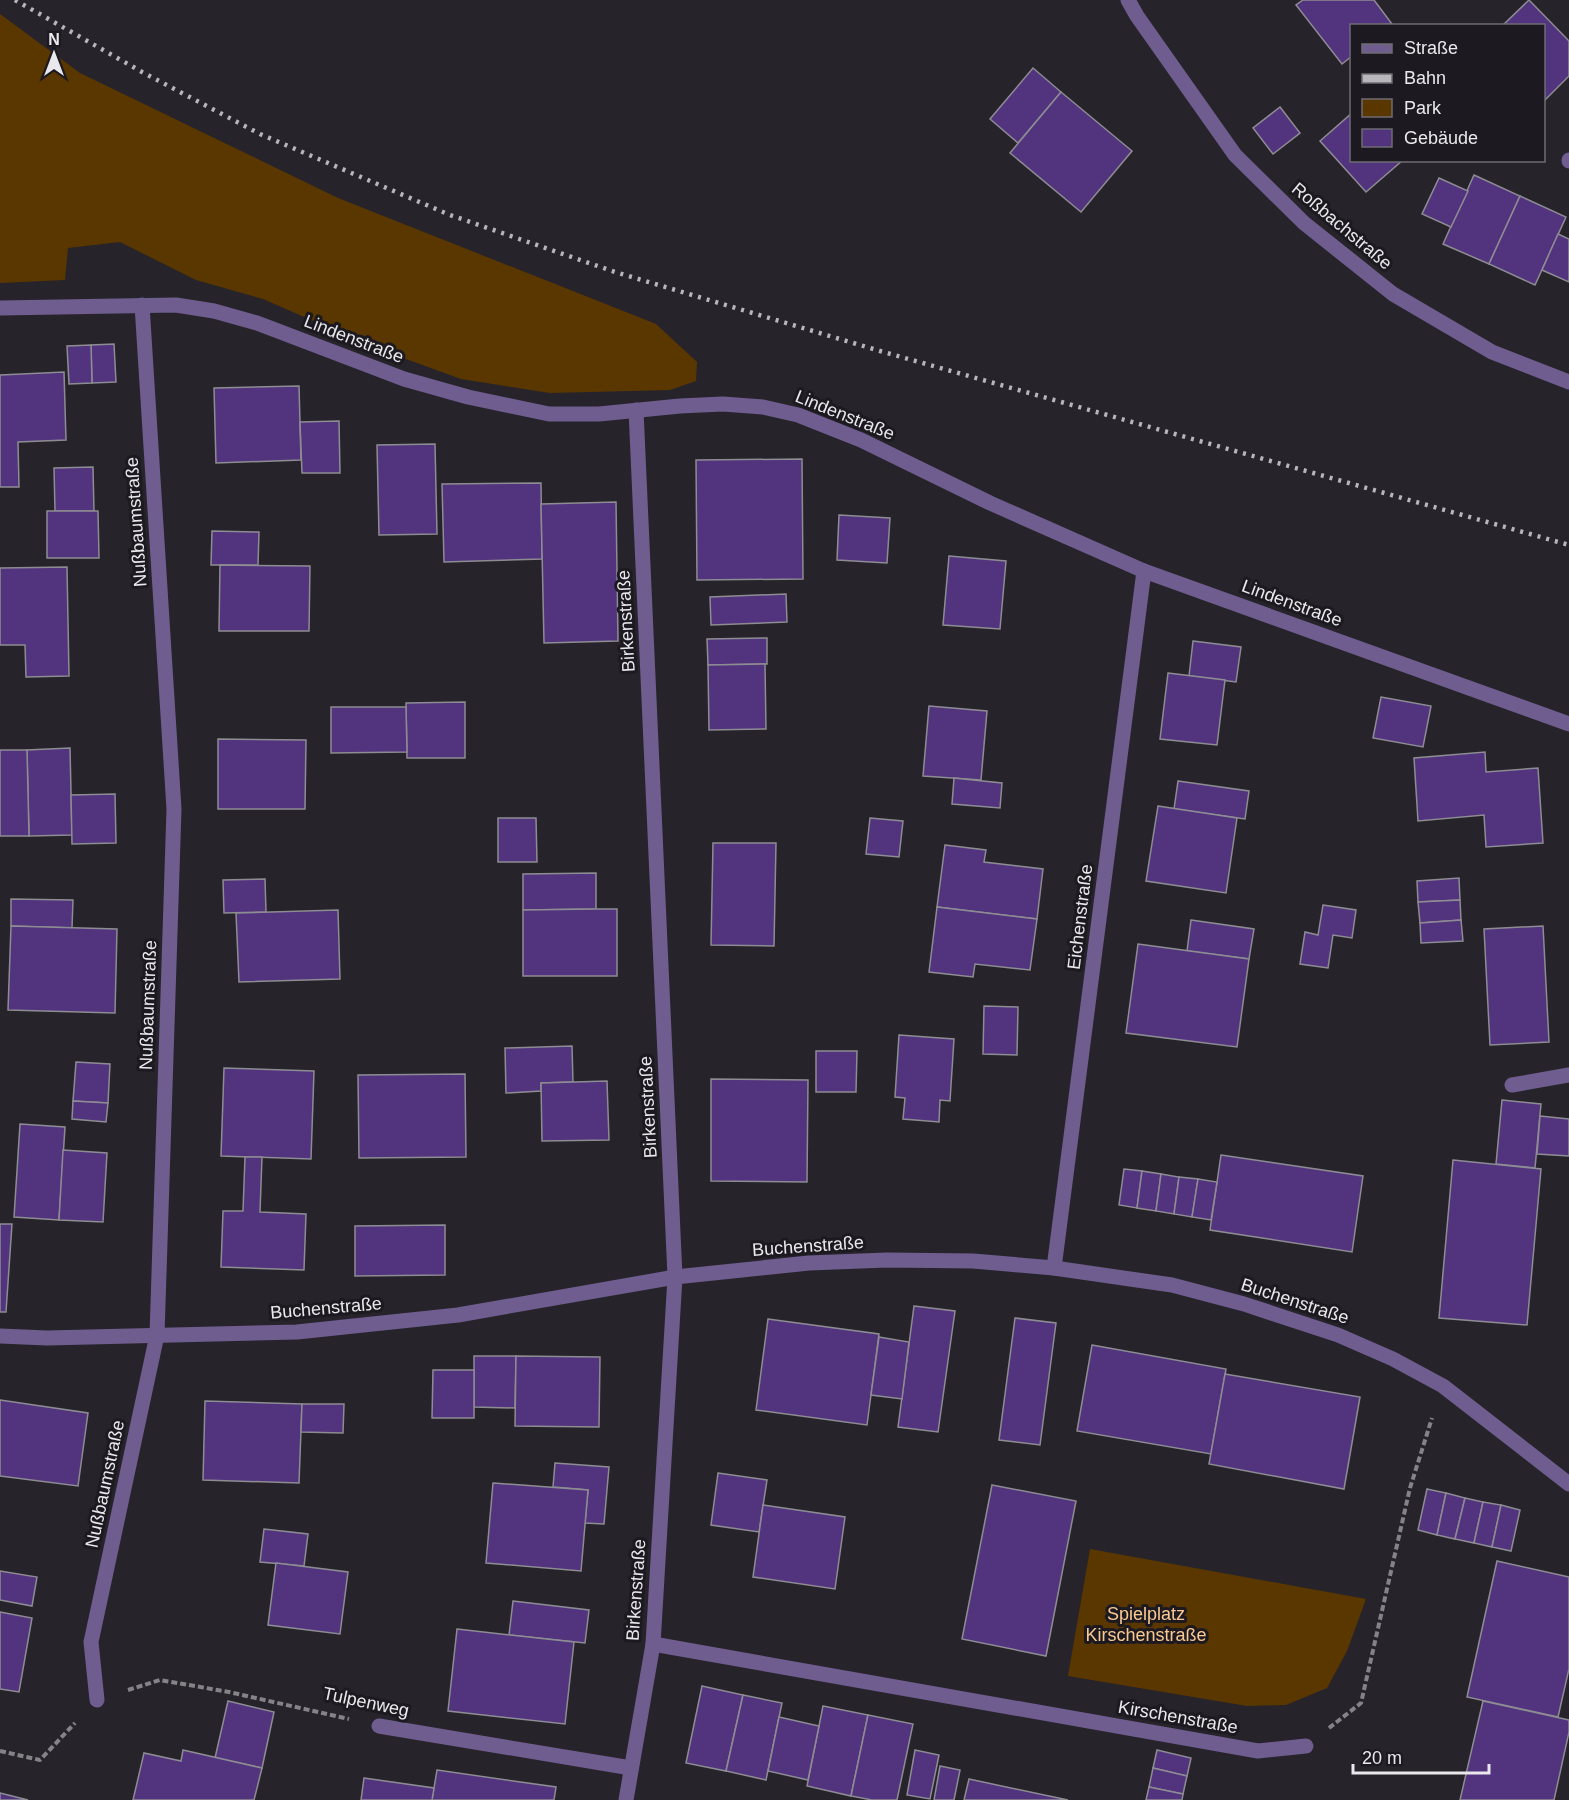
<svg xmlns="http://www.w3.org/2000/svg" width="1569" height="1800" viewBox="0 0 1569 1800" font-family="Helvetica,sans-serif">
<style>
.green{fill:#5b3700}
.building{fill:#52347e;stroke:#8e8c93;stroke-width:1.5}
.lines{fill:none;stroke-linecap:round;stroke-linejoin:round}
.path{stroke:#858388;stroke-width:4;stroke-dasharray:6 3;stroke-linecap:butt}
.service{stroke:#6f5d90;stroke-width:15}
.minor{stroke:#6f5d90;stroke-width:15}
.rail{stroke:#b8b6bb;stroke-width:4.5;stroke-dasharray:3 6;stroke-linecap:butt}
.labels{text-anchor:middle;stroke-width:6;stroke-linejoin:round;paint-order:stroke}
.street-label{font-size:18px;fill:#e9e8ec;stroke:#1c1a20}
.park-label{font-size:18px;fill:#fac991;stroke:#1c1a20}
</style>
<rect width="100%" height="100%" fill="#26242a"/>
<g class="green">
<path d="M0,14l80,59 258,125 318,126 41,38 -1,19 -26,9 -120,3 -89,-14 -88,-32 -110,-48 -67,-19 -76,-38 -52,6 -3,32 -65,3z"/>
<path d="M1090,1549l276,50 -19,52 -20,37 -41,17 -39,1 -179,-30z"/>
</g>
<g class="building">
<path d="M1303,0h71l18,24 -40,2v30l-10,8 -46,-59z"/>
<path d="M1529,0l40,41v35l-25,25v-75h-42z"/>
<path d="M1033,68l28,24 -43,51 -28,-24z"/>
<path d="M1061,92l71,59 -51,61 -71,-59z"/>
<path d="M1280,107l20,26 -27,21 -20,-26z"/>
<path d="M1352,113v47h51l-37,32 -46,-51z"/>
<path d="M1474,175l46,21 -31,68 -46,-20z"/>
<path d="M1439,178l29,13 -17,36 -29,-13z"/>
<path d="M1520,196l46,21 -31,68 -46,-21z"/>
<path d="M1558,234l11,5v43l-27,-12z"/>
<path d="M114,344l2,38 -24,1 -1,-38z"/>
<path d="M91,345l1,38 -23,1 -2,-38z"/>
<path d="M64,372l2,68 -48,2 1,45h-19v-112z"/>
<path d="M299,386l2,74 -85,3 -2,-75z"/>
<path d="M339,421l1,52h-38l-2,-51z"/>
<path d="M435,444l2,90 -58,1 -2,-90z"/>
<path d="M802,459l1,120 -106,1 -1,-120z"/>
<path d="M93,467l1,44h-39l-1,-43z"/>
<path d="M541,483l1,76 -98,3 -2,-78z"/>
<path d="M616,502l2,139 -74,2 -3,-139z"/>
<path d="M47,511h51l1,47h-52z"/>
<path d="M839,515l51,3 -3,45 -50,-3z"/>
<path d="M212,531l47,1 -1,33h-47z"/>
<path d="M949,556l57,5 -6,68 -57,-4z"/>
<path d="M220,565l90,1 -1,65h-90z"/>
<path d="M67,567l2,109 -43,1 -1,-32h-25v-77z"/>
<path d="M786,594l1,28 -76,3 -1,-28z"/>
<path d="M767,638v26l-59,1 -1,-26z"/>
<path d="M1193,641l48,6 -5,35 -47,-6z"/>
<path d="M765,664l1,65 -57,1 -1,-65z"/>
<path d="M1168,673l57,7 -8,65 -57,-6z"/>
<path d="M1381,697l50,9 -8,41 -50,-9z"/>
<path d="M465,702v56h-58l-1,-55z"/>
<path d="M929,706l58,5 -6,69 -58,-4z"/>
<path d="M331,707h75l1,45 -76,1z"/>
<path d="M218,739l88,1 -1,69h-87z"/>
<path d="M70,748l2,87 -43,1 -2,-86z"/>
<path d="M0,750h27l2,86h-29z"/>
<path d="M1485,752l1,20 52,-4 5,75 -57,4 -2,-32 -66,6 -4,-63z"/>
<path d="M954,778l48,5 -2,25 -48,-4z"/>
<path d="M1178,781l71,10 -4,28 -71,-10z"/>
<path d="M115,794l1,49 -44,1 -1,-49z"/>
<path d="M1158,806l79,12 -11,75 -80,-12z"/>
<path d="M498,818h38l1,44h-39z"/>
<path d="M870,818l33,3 -4,36 -33,-3z"/>
<path d="M713,843h63l-2,103 -63,-1z"/>
<path d="M945,845l41,5 -2,12 59,7 -6,50 -100,-12z"/>
<path d="M596,873v36l-73,1v-36z"/>
<path d="M1459,878l1,22 -42,2 -1,-21z"/>
<path d="M265,879l1,33 -42,1 -1,-33z"/>
<path d="M11,899l62,1 -1,28 -61,-2z"/>
<path d="M1460,900l1,20 -41,3 -2,-21z"/>
<path d="M1323,905l33,5 -4,28 -19,-3 -5,33 -28,-4 5,-32 13,3z"/>
<path d="M937,907l100,12 -7,51 -55,-6 -2,13 -44,-5z"/>
<path d="M596,909h21v67h-94v-66z"/>
<path d="M338,910l2,69 -101,3 -3,-69z"/>
<path d="M1191,920l63,9 -5,30 -62,-8z"/>
<path d="M1461,920l2,21 -42,2 -1,-20z"/>
<path d="M11,926l106,3 -2,84 -107,-3z"/>
<path d="M1543,926l6,116 -59,3 -6,-116z"/>
<path d="M1138,944l111,15 -12,88 -111,-14z"/>
<path d="M984,1006l34,1 -1,48 -34,-1z"/>
<path d="M899,1035l55,4 -4,62 -10,-1 -1,22 -36,-3 2,-21 -10,-1z"/>
<path d="M572,1046l1,36 -32,1v8l-35,2 -1,-45z"/>
<path d="M816,1051h41l-1,41h-40z"/>
<path d="M76,1062l34,2 -2,39 -35,-2z"/>
<path d="M224,1068l90,3 -3,88 -90,-3z"/>
<path d="M465,1074l1,83 -107,1 -1,-83z"/>
<path d="M711,1079l97,1 -1,102 -96,-1z"/>
<path d="M607,1081l2,59 -67,1 -1,-58z"/>
<path d="M1502,1100l39,4 -6,64 -39,-4z"/>
<path d="M73,1101l35,2 -2,19 -34,-3z"/>
<path d="M1540,1116l29,3v37l-32,-2z"/>
<path d="M20,1124l45,3 -6,93 -45,-3z"/>
<path d="M63,1150l44,3 -4,69 -44,-2z"/>
<path d="M1221,1155l142,21 -11,76 -142,-22z"/>
<path d="M245,1157h17l-2,55 46,2 -2,56 -83,-3 2,-56h20z"/>
<path d="M1453,1160l88,9 -14,156 -88,-7z"/>
<path d="M1124,1169l18,2 -5,37 -18,-3z"/>
<path d="M1142,1171l19,3 -5,37 -19,-3z"/>
<path d="M1161,1174l18,3 -5,37 -18,-3z"/>
<path d="M1179,1177l19,2 -6,38 -18,-3z"/>
<path d="M1198,1179l19,3 -6,38 -19,-3z"/>
<path d="M0,1224h12l-6,88h-6z"/>
<path d="M445,1225v50l-90,1v-50z"/>
<path d="M914,1306l41,5 -17,121 -40,-5z"/>
<path d="M1015,1318l41,5 -16,122 -41,-5z"/>
<path d="M768,1319l111,15 -12,91 -111,-15z"/>
<path d="M879,1337l30,5 -7,57 -31,-4z"/>
<path d="M1092,1345l134,24 -15,85 -134,-23z"/>
<path d="M474,1356h42l-1,52 -41,-1z"/>
<path d="M516,1356l84,1 -1,70 -84,-1z"/>
<path d="M433,1370h41v48h-42z"/>
<path d="M1225,1374l135,23 -16,92 -135,-25z"/>
<path d="M0,1400l88,13 -10,73 -78,-10z"/>
<path d="M205,1401l97,3 -3,79 -96,-3z"/>
<path d="M302,1404h42l-1,29 -42,-1z"/>
<path d="M555,1463l54,4 -5,57 -19,-1 3,-33 -35,-3z"/>
<path d="M718,1473l49,7 -8,52 -48,-7z"/>
<path d="M493,1483l95,7 -7,81 -95,-8z"/>
<path d="M992,1485l84,16 -30,155 -84,-17z"/>
<path d="M1427,1489l19,4 -9,42 -19,-5z"/>
<path d="M1446,1493l19,5 -10,41 -18,-4z"/>
<path d="M1465,1498l18,4 -9,41 -19,-4z"/>
<path d="M1483,1502l18,3 -9,42 -18,-4z"/>
<path d="M763,1505l82,12 -10,72 -82,-12z"/>
<path d="M1501,1505l19,5 -9,41 -19,-4z"/>
<path d="M264,1529l44,5 -4,32 -44,-4z"/>
<path d="M1497,1561l72,16v92l-11,48 -91,-20z"/>
<path d="M276,1563l72,9 -8,62 -72,-9z"/>
<path d="M0,1571l37,6 -5,29 -32,-6z"/>
<path d="M513,1601l76,9 -4,33 -76,-8z"/>
<path d="M0,1612l32,6 -13,74 -19,-3z"/>
<path d="M457,1629l117,13 -9,82 -117,-13z"/>
<path d="M702,1686l41,9 -17,76 -40,-8z"/>
<path d="M743,1695l39,8 -16,77 -40,-9z"/>
<path d="M228,1701l46,11 -12,56 -47,-10z"/>
<path d="M1483,1701l86,19v12l-15,68h-94z"/>
<path d="M823,1706l45,9 -17,81 -44,-10z"/>
<path d="M868,1715l45,9 -16,76h-25l-21,-4z"/>
<path d="M779,1717l40,9 -11,54 -40,-9z"/>
<path d="M183,1750l79,18 -8,32h-121l11,-47 37,8z"/>
<path d="M915,1750l24,5 -9,44 -23,-4z"/>
<path d="M1157,1750l34,8 -4,18 -34,-8z"/>
<path d="M940,1766l20,4 -6,30h-20z"/>
<path d="M1153,1768l34,8 -4,18 -34,-7z"/>
<path d="M437,1770l119,17 -2,13h-122z"/>
<path d="M364,1778l70,10 -2,12h-71z"/>
<path d="M969,1779l99,21h-104z"/>
<path d="M1149,1787l34,7 -1,6h-36z"/>
<path d="M0,1793l28,7h-28z"/>
</g>
<g class="lines">
<g class="path">
<path d="M128,1690l32,-10 69,12 120,27"/>
<path d="M1329,1728l32,-25 49,-215 22,-70"/>
<path d="M0,1751l40,9 35,-37"/>
</g>
<g class="service">
<path d="M1512,1085l57,-10"/>
<path d="M379,1726l252,42"/>
</g>
<g class="minor">
<path d="M1128,0l9,16 98,139 69,68 89,71 99,58 77,30"/>
<path d="M1569,160v1"/>
<path d="M0,308l176,-3 38,6 43,12 147,56 64,18 81,17h50l81,-8 43,-2 40,3 35,8 63,25 129,63 154,68 425,153"/>
<path d="M1054,1268l90,-697"/>
<path d="M0,1336l47,2 250,-6 161,-17 217,-38 134,-14 78,-3 86,1 81,7 118,17 72,19 94,31 55,24 50,27 126,98"/>
<path d="M653,1644l605,107 48,-5"/>
<path d="M97,1700l-6,-58 66,-307 17,-526 -32,-504"/>
<path d="M626,1800l27,-156 22,-367 -39,-867"/>
</g>
<path class="rail" d="M15,0l127,72 118,62 190,81 165,57 265,79 689,194"/>
</g>
<g class="labels">
<g class="street-label">
<text transform="translate(1342 226) rotate(40)" y="6">Roßbachstraße</text>
<text transform="translate(354 339) rotate(21)" y="6">Lindenstraße</text>
<text transform="translate(845 415) rotate(22)" y="6">Lindenstraße</text>
<text transform="translate(136 522) rotate(-94)" y="6">Nußbaumstraße</text>
<text transform="translate(1292 603) rotate(20)" y="6">Lindenstraße</text>
<text transform="translate(626 621) rotate(-93)" y="6">Birkenstraße</text>
<text transform="translate(1080 917) rotate(-83)" y="6">Eichenstraße</text>
<text transform="translate(148 1005) rotate(-88)" y="6">Nußbaumstraße</text>
<text transform="translate(648 1107) rotate(-93)" y="6">Birkenstraße</text>
<text transform="translate(808 1246) rotate(-4)" y="6">Buchenstraße</text>
<text transform="translate(1295 1301) rotate(18)" y="6">Buchenstraße</text>
<text transform="translate(326 1308) rotate(-5)" y="6">Buchenstraße</text>
<text transform="translate(105 1484) rotate(-78)" y="6">Nußbaumstraße</text>
<text transform="translate(636 1590) rotate(-86)" y="6">Birkenstraße</text>
<text transform="translate(366 1702) rotate(12)" y="6">Tulpenweg</text>
<text transform="translate(1178 1717) rotate(10)" y="6">Kirschenstraße</text>
</g>
<g class="park-label">
<text x="1146" y="1620">Spielplatz<tspan x="1146" dy="21">Kirschenstraße</tspan></text>
</g>
</g>
<rect x="1350" y="24" width="195" height="138" fill="#1c1a20" stroke="#6e6c72" stroke-width="1.5"/>
<rect x="1362" y="44" width="30" height="9" fill="#6f5d90" stroke="#6e6c72" stroke-width="1.5"/>
<text x="1404" y="54" font-size="18" fill="#e9e8ec">Straße</text>
<rect x="1362" y="74" width="30" height="9" fill="#b8b6bb" stroke="#6e6c72" stroke-width="1.5"/>
<text x="1404" y="84" font-size="18" fill="#e9e8ec">Bahn</text>
<rect x="1362" y="99" width="30" height="18" fill="#5b3700" stroke="#6e6c72" stroke-width="1.5"/>
<text x="1404" y="114" font-size="18" fill="#e9e8ec">Park</text>
<rect x="1362" y="129" width="30" height="18" fill="#52347e" stroke="#6e6c72" stroke-width="1.5"/>
<text x="1404" y="144" font-size="18" fill="#e9e8ec">Gebäude</text>
<g transform="translate(54 54)" stroke="#1c1a20" stroke-width="4.5" paint-order="stroke">
<path d="M0-4.5L10 22L0 15L-10 22Z" fill="#e9e8ec"/>
<text y="-9" font-size="16" font-weight="bold" text-anchor="middle" fill="#e9e8ec">N</text>
</g>
<path d="M1353 1764v9h136v-9" fill="none" stroke="#e9e8ec" stroke-width="3"/>
<text x="1362" y="1764" font-size="18" fill="#e9e8ec" stroke="#1c1a20" stroke-width="4.5" paint-order="stroke">20 m</text>
</svg>
